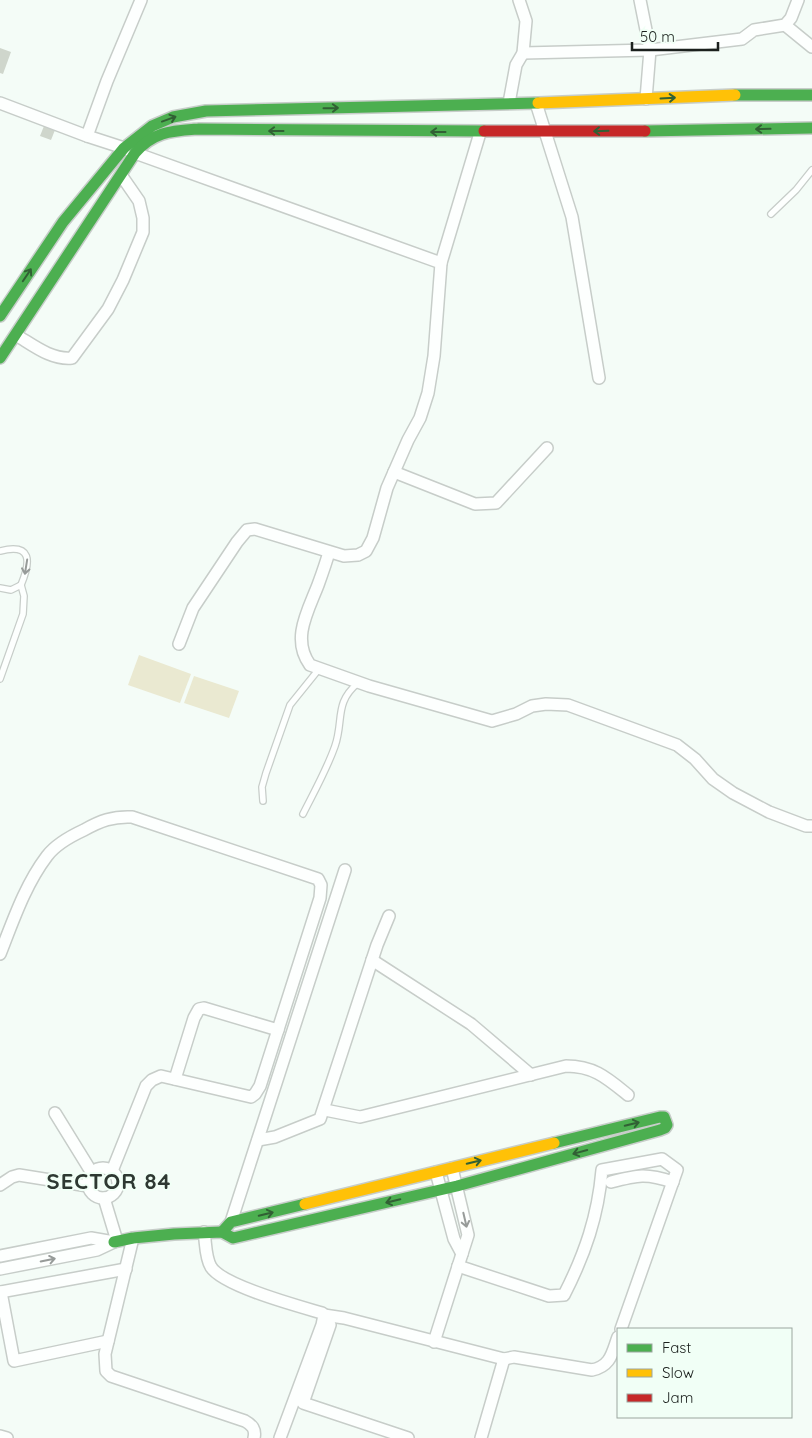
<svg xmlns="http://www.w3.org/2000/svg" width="812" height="1438" viewBox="0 0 812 1438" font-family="Quicksand,sans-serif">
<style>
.green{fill:#eae9d1}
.building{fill:#cfd6cc}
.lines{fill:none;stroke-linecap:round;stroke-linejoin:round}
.lane-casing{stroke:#c7cdc9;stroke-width:8}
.street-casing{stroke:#c7cdc9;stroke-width:14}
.fast-casing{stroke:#c7cdc9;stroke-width:14}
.slow-casing{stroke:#c7cdc9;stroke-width:14}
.jam-casing{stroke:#c7cdc9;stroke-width:14}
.lane{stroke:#fdfffe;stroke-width:5.5}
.street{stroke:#fdfffe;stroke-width:11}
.fast{stroke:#4caf50;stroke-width:11}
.slow{stroke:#ffc107;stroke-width:11}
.jam{stroke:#c62828;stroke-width:11}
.oneway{stroke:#316034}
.oneway2{stroke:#979b99}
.labels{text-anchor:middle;stroke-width:4;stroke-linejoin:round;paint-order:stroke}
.district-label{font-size:22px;font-weight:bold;letter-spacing:1px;fill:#2e3832;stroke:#f1fff6}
</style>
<rect width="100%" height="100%" fill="#f4fcf7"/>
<g class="green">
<path d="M139,655l52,19 -11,29 -52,-18z"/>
<path d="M194,676l45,15 -10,27 -45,-15z"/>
</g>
<g class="building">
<path d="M0,48l11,4 -8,22 -3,-1z"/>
<path d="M44,126l11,4 -4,10 -11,-4z"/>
</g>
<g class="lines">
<g class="lane-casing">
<g id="lane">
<path d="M771,214l25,-24 16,-20"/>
<path d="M0,551c32,-8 31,10 21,34l-10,5 -11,-2"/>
<path d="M0,679l23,-65 1,-18 -3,-11"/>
<path d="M263,801l-1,-14 4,-14 24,-68 29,-36"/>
<path d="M303,814c11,-22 24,-45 32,-68 9,-26 -1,-43 23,-63"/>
</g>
</g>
<g class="street-casing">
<g id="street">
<path d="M640,0l10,50 -4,49"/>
<path d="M785,25l27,22"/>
<path d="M523,53l127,-3 92,-11 12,-9 31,-5 6,-7 7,-18"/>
<path d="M0,103l87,33 37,12 11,5 306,110 -7,93 -6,37 -8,25 -12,22 -21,48 -14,50 -7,13 -8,4 -14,1 -89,-27 -8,1 -10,12 -44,66 -14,36"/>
<path d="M509,103l7,-38 7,-12 3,-32 -7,-21"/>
<path d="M536,103l36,114 27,161"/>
<path d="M87,136l20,-55 34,-81"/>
<path d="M441,263l39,-130"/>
<path d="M16,335c17,10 35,25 56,23l36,-49 15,-29 20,-48v-14l-4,-17 -18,-26"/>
<path d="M394,472l81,32 21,-1 51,-55"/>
<path d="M329,552c-3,11 -7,22 -11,33 -10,26 -27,54 -8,80l59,21 123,35 24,-7 16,-8 14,-2 22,1 109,40 18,14 18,20 20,14 36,19 37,14h6"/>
<path d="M0,954c13,-33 25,-69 47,-98 9,-12 24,-20 37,-26 16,-9 29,-14 48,-13l186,62 3,6 -1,13 -60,188 -5,8 -4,3 -90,-21 -9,4 -6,6 -34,85"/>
<path d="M372,960l99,64 60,51"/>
<path d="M175,1079l19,-61 5,-9 5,-1 74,22"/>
<path d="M325,1110l35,7 206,-51c28,0 41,12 62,29"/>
<path d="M55,1113l37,60"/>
<path d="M258,1140l17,-3 45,-18 57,-174 12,-29"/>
<circle cx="103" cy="1183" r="15"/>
<path d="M436,1172l18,67 8,15"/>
<path d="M611,1182c27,-7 35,-9 62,0"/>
<path d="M0,1185l12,-8 7,-2 69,11"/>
<path d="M104,1198l13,43"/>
<path d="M231,1222l114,-352"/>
<path d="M204,1232c2,11 1,25 7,35 12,19 87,39 111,46l2,2 -2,10 -42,113"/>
<path d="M133,1238l-28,116 1,17 5,5 134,45c7,4 11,8 9,17"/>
<path d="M0,1256l91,-18 23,4 -17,8 -97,19"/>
<path d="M458,1266l91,30 15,-1c21,-41 34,-79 38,-125l60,-11 15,11 -56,159"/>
<path d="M0,1292l126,-23"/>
<path d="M1,1292l13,69 94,-20"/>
<path d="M324,1315l20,3 160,41 10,-2 78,13c19,-4 20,-17 26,-33"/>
<path d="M330,1325l-27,78 105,35"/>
<path d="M434,1342l34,-107 -16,-67"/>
<path d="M0,1436l7,2"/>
<path d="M481,1438l23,-79"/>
</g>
</g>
<g class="fast-casing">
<g id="fast">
<path d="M735,95h77"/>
<path d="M645,131l167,-3"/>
<path d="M0,316l63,-94 61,-74 28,-22 21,-9 33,-6 332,-8"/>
<path d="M0,358l135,-205c19,-22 37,-22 64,-24l285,2"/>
<path d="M222,1232l9,-10 74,-18"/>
<path d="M114,1242l19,-4 41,-4 48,-2 11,6 224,-52 203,-56 5,-2 2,-3 -3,-8h-4l-106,26"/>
</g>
</g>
<g class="slow-casing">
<g id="slow">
<path d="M538,103l197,-8"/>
<path d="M305,1204l249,-61"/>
</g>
</g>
<g class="jam-casing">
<path id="jam" d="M484,131h161"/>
</g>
<use href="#lane" class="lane"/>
<use href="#street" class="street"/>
<use href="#fast" class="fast"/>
<use href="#slow" class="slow"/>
<use href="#jam" class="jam"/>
</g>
<defs><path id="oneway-shaft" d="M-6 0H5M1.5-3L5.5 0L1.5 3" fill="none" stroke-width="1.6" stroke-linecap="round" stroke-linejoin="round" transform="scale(1.25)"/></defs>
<g class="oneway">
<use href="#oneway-shaft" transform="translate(668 98) rotate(-3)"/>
<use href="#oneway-shaft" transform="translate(331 108) rotate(-1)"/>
<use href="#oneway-shaft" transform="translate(169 119) rotate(-20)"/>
<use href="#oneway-shaft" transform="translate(763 129) rotate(179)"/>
<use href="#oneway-shaft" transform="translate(276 131) rotate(-180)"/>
<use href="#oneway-shaft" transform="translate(601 131) rotate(178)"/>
<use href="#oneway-shaft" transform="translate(438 132) rotate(-180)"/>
<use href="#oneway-shaft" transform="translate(27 275) rotate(-56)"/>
<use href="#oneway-shaft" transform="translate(632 1124) rotate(-14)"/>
<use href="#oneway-shaft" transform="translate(580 1152) rotate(165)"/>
<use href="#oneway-shaft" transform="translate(474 1162) rotate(-14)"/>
<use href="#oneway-shaft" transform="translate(393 1201) rotate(167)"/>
<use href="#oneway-shaft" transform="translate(266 1214) rotate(-14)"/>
</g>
<g class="oneway2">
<use href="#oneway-shaft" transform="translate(26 567) rotate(99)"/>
<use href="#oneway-shaft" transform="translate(465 1220) rotate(77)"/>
<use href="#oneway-shaft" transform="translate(48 1260) rotate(-11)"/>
</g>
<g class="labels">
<g class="district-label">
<text x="109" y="1189">SECTOR 84</text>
</g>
</g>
<rect x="617" y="1328" width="175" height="90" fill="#f1fff6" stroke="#9ba69f"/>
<rect x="627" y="1344" width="25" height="8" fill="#4caf50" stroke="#9ba69f"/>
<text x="662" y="1353" font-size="15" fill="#1b201d">Fast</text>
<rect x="627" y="1369" width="25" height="8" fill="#ffc107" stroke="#9ba69f"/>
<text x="662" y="1378" font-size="15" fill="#1b201d">Slow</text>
<rect x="627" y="1394" width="25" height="8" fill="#c62828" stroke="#9ba69f"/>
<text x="662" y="1403" font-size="15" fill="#1b201d">Jam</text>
<path d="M632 42v8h86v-8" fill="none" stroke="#1b201d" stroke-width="2.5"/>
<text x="640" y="42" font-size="15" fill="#1b201d" stroke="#f1fff6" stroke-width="4" paint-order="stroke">50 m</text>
</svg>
